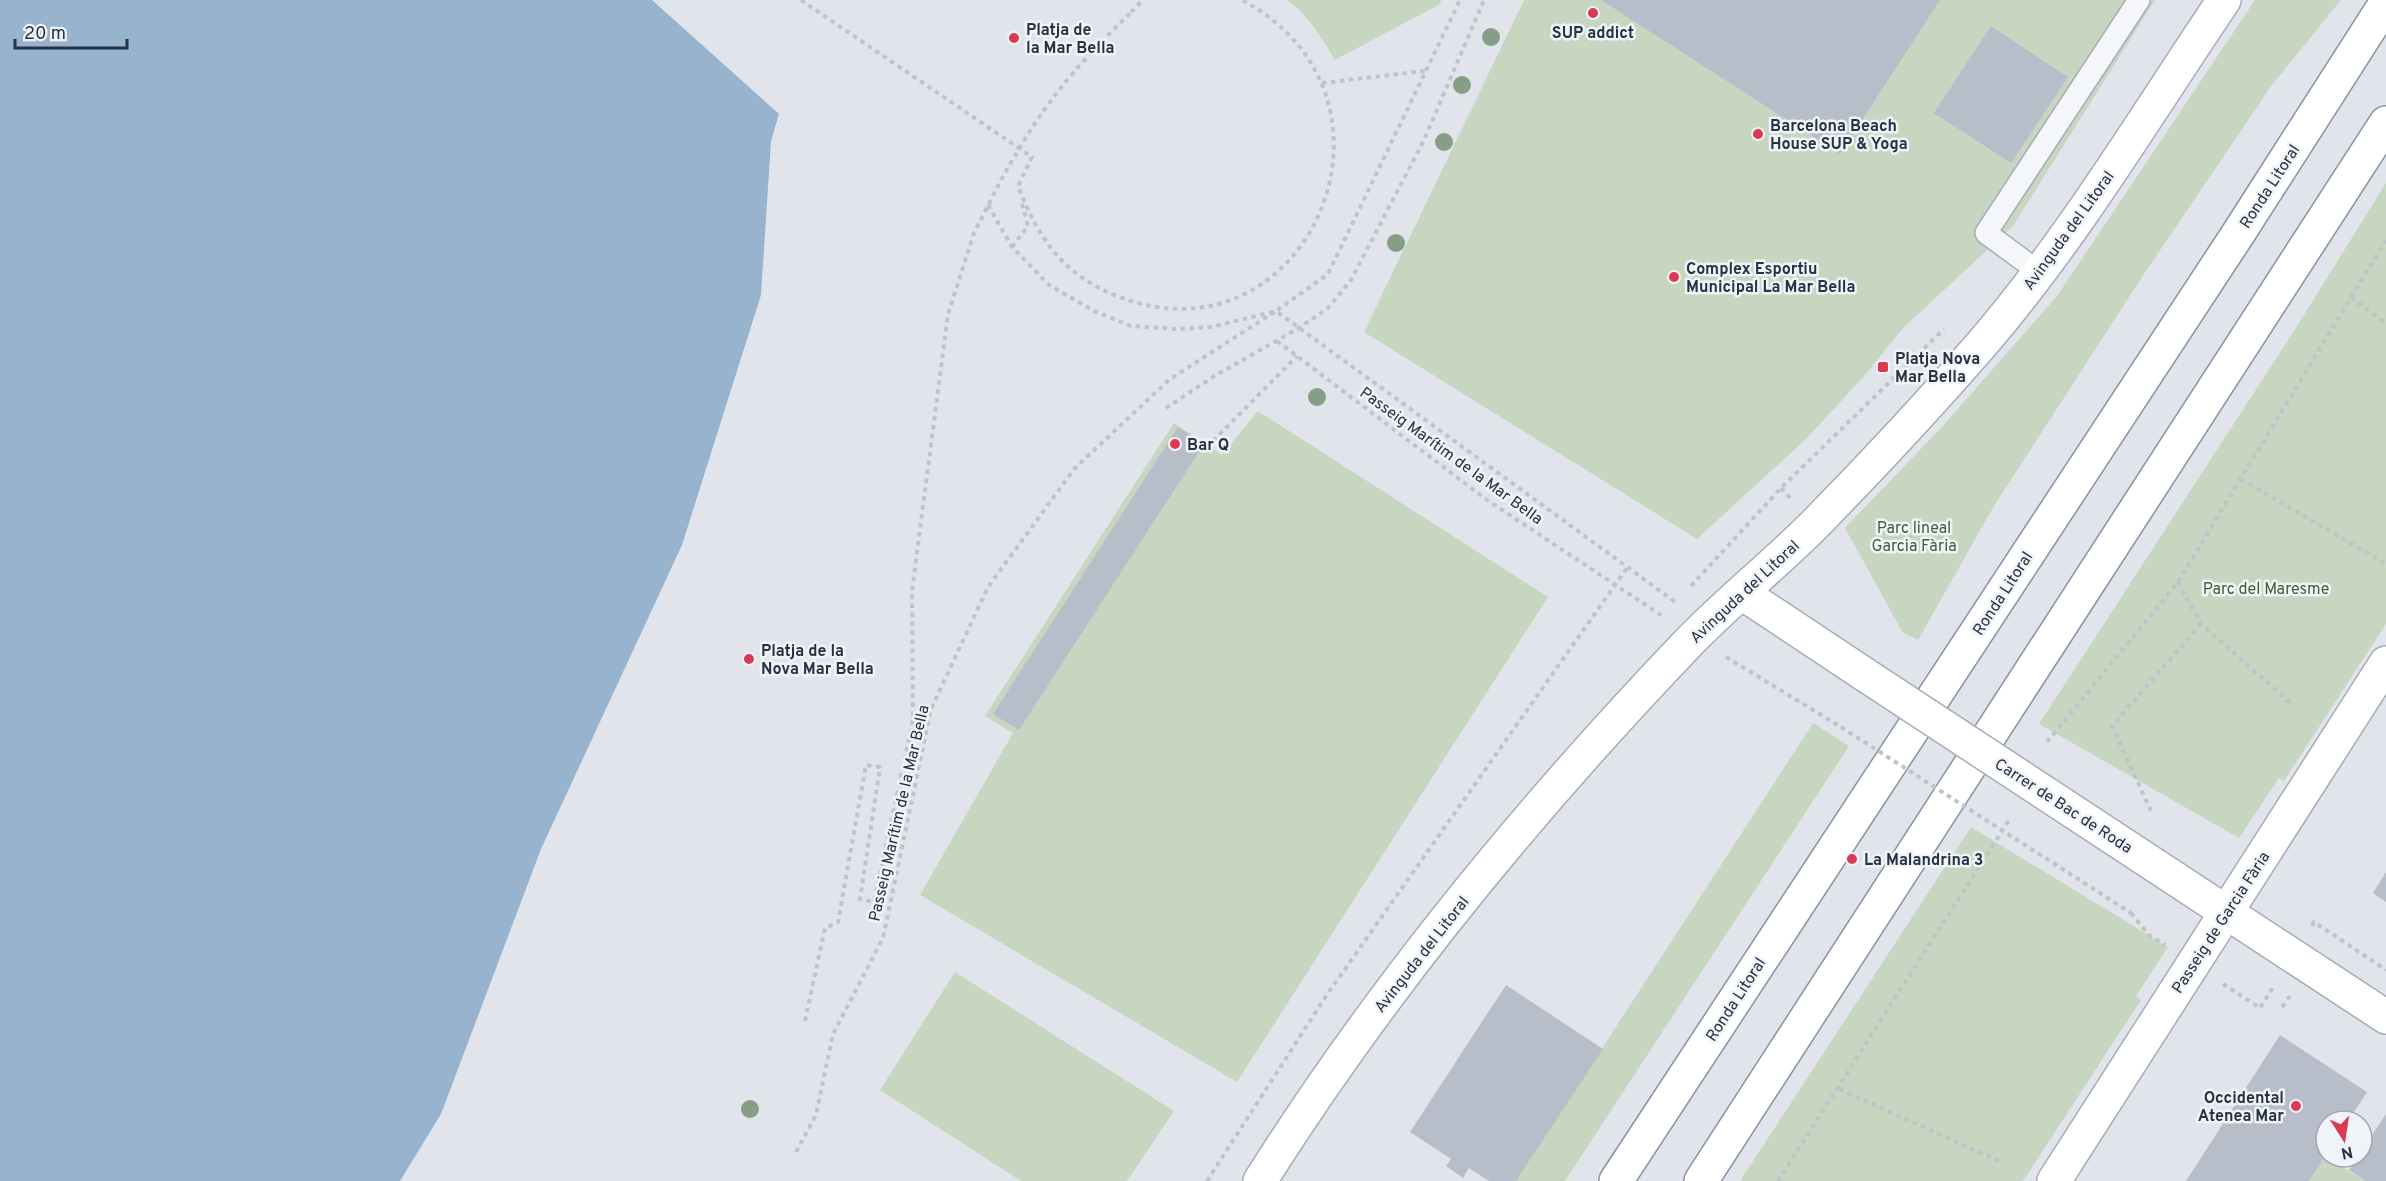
<svg xmlns="http://www.w3.org/2000/svg" width="2386" height="1181" viewBox="0 0 2386 1181" font-family="Overpass,sans-serif">
<style>
.green{fill:#c6d6c1}
.water{fill:#98b3ce}
.building{fill:#b7bec9}
.lines{fill:none;stroke-linecap:round;stroke-linejoin:round}
.service-casing{stroke:#a5acb6;stroke-width:24}
.secondary-casing{stroke:#a5acb6;stroke-width:36}
.trunk-casing{stroke:#8692a3;stroke-width:36}
.path{stroke:#bfc3ca;stroke-width:4;stroke-dasharray:4.5 4.5;stroke-linecap:butt}
.service{stroke:#f4f6f9;stroke-width:21}
.secondary{stroke:#fff;stroke-width:33}
.trunk{stroke:#fff;stroke-width:33}
.secondary-bridge-casing{stroke:#a5acb6;stroke-width:36;stroke-linecap:butt}
.path-bridge{stroke:#bfc3ca;stroke-width:4;stroke-dasharray:4.5 4.5;stroke-linecap:butt}
.secondary-bridge{stroke:#fff;stroke-width:33}
.tree{fill:#869d86}
.poi-dot{fill:#dc3952;stroke:#f0f4f8;stroke-width:2}
.labels{text-anchor:middle;stroke-width:5;stroke-linejoin:round;paint-order:stroke}
.poi-label{font-size:16px;font-weight:bold;fill:#273244;stroke:#f0f4f8;text-anchor:start}
.street-label{font-size:16px;fill:#273244;stroke:#f0f4f8}
.park-label{font-size:16px;fill:#3c6233;stroke:#f0f4f8}
</style>
<rect width="100%" height="100%" fill="#e1e5eb"/>
<g class="green">
<path d="M1286,0h155l-1,4 -105,56c-13,-21 -27,-47 -49,-60z"/>
<path d="M1524,0h631l-142,226 -110,102 -38,47 -58,63 -110,101 -333,-207z"/>
<path d="M2255,0h86l-69,85 -128,189 -150,232 -76,134 -15,-7 -58,-105 95,-99 117,-133z"/>
<path d="M2386,183v441l-102,157 -5,-3 -40,60 -200,-114 253,-390z"/>
<path d="M1258,411l290,186 -311,485 -317,-187 93,-162 -28,-17 189,-293 48,32z"/>
<path d="M1813,723l36,23 -284,435h-49z"/>
<path d="M1971,827l197,120 -32,49 5,4 -118,181h-283z"/>
<path d="M955,972l219,139 -47,70h-106l-141,-91z"/>
<path d="M2325,1156l1,1 39,24h-56z"/>
</g>
<path class="water" d="M0,0h652l127,114 -8,27 -10,154 -79,250 -141,304 -100,265 -41,67h-400z"/>
<g class="building">
<path d="M1601,0h339l-100,154z"/>
<path d="M1991,26l77,51 -57,86 -77,-50z"/>
<path d="M1178,427l26,17 -185,286 -26,-16z"/>
<path d="M2386,872v30l-13,-9z"/>
<path d="M1506,985l97,64 -87,132h-27l-20,-13 -6,10 -17,-12 5,-7 -41,-27z"/>
<path d="M2280,1035l87,57 -19,29h-22v34l-17,26h-123z"/>
<path d="M2386,1114v67h-21l-16,-11 9,-13h4v-6z"/>
</g>
<g class="lines">
<g class="service-casing">
<path id="service" d="M2039,272l-53,-39 153,-233"/>
</g>
<g class="secondary-casing">
<g id="secondary">
<path d="M1742,593l125,83"/>
<path d="M2156,866l230,151"/>
<path d="M1260,1181c123,-195 271,-374 430,-540 39,-40 84,-76 124,-116 57,-58 113,-118 167,-180 92,-107 164,-228 243,-345"/>
<path d="M2054,1181l332,-518"/>
</g>
</g>
<g class="trunk-casing">
<g id="trunk">
<path d="M1616,1181l622,-947 148,-231"/>
<path d="M1701,1181l685,-1058"/>
</g>
</g>
<g class="path">
<path d="M801,0l231,157 -14,29c20,52 45,89 99,110 188,75 310,-197 125,-296"/>
<path d="M1131,12l12,-12"/>
<path d="M1322,83l103,-12"/>
<path d="M988,205l24,42 37,38 45,26 37,15 45,3 35,-2 65,-16 52,-37 132,-274"/>
<path d="M1012,247l16,-21 -7,-26"/>
<path d="M2351,297l35,27"/>
<path d="M1277,341l210,159 177,117"/>
<path d="M1166,408l50,-33 83,-47 29,-20 23,-28 73,-140 60,-140"/>
<path d="M1213,441l84,-85"/>
<path d="M2241,479l145,85"/>
<path d="M1781,488l10,11"/>
<path d="M2178,582l23,42 92,81"/>
<path d="M1691,586l90,-98 163,-159"/>
<path d="M1726,657l115,70"/>
<path d="M2047,742l131,-160 208,-342"/>
<path d="M2151,811l-39,-85 89,-102"/>
<path d="M2131,913l18,22 16,10"/>
<path d="M2312,926l2,-4 72,48"/>
<path d="M2223,984l37,24 14,-22"/>
<path d="M2282,1007l8,-11"/>
<path d="M805,1021l20,-93 13,-6 28,-157 14,2 -20,132 14,3 39,-182 -1,-129 36,-277 26,-81 27,-53"/>
<path d="M1839,1089l160,72"/>
<path d="M796,1152l20,-37 17,-81 50,-96 48,-229 57,-122 87,-119 95,-89 106,-68 402,293"/>
<path d="M1207,1181l119,-185 301,-428"/>
<path d="M1778,1181l231,-361"/>
</g>
<use href="#service" class="service"/>
<use href="#secondary" class="secondary"/>
<use href="#trunk" class="trunk"/>
<g class="secondary-bridge-casing">
<path id="secondary-bridge" d="M1867,676l289,190"/>
</g>
<g class="path-bridge">
<path d="M1001,180c16,-28 32,-56 52,-82 23,-31 51,-59 78,-86"/>
<path d="M1841,727l290,186"/>
</g>
<use href="#secondary-bridge" class="secondary-bridge"/>
</g>
<g class="tree">
<circle cx="1491" cy="37" r="9"/>
<circle cx="1462" cy="85" r="9"/>
<circle cx="1444" cy="142" r="9"/>
<circle cx="1396" cy="243" r="9"/>
<circle cx="1317" cy="397" r="9"/>
<circle cx="750" cy="1109" r="9"/>
</g>
<g class="poi-dot">
<circle cx="1593" cy="13" r="6"/>
<circle cx="1014" cy="38" r="6"/>
<circle cx="1758" cy="134" r="6"/>
<circle cx="1674" cy="277" r="6"/>
<rect x="1877" y="361" width="12" height="12" rx="3"/>
<circle cx="1175" cy="444" r="6"/>
<circle cx="749" cy="659" r="6"/>
<circle cx="1852" cy="859" r="6"/>
<circle cx="2296" cy="1106" r="6"/>
</g>
<g class="labels">
<g class="poi-label">
<text x="1026" y="35">Platja de<tspan x="1026" dy="18">la Mar Bella</tspan></text>
<text x="1593" y="38" text-anchor="middle">SUP addict</text>
<text x="1770" y="131">Barcelona Beach<tspan x="1770" dy="18">House SUP &amp; Yoga</tspan></text>
<text x="1686" y="274">Complex Esportiu<tspan x="1686" dy="18">Municipal La Mar Bella</tspan></text>
<text x="1895" y="364">Platja Nova<tspan x="1895" dy="18">Mar Bella</tspan></text>
<text x="1187" y="450">Bar Q</text>
<text x="761" y="656">Platja de la<tspan x="761" dy="18">Nova Mar Bella</tspan></text>
<text x="1864" y="865">La Malandrina 3</text>
<text x="2284" y="1103" text-anchor="end">Occidental<tspan x="2284" dy="18">Atenea Mar</tspan></text>
</g>
<g class="street-label">
<text transform="translate(2269 186) rotate(-57)" y="6">Ronda Litoral</text>
<text transform="translate(2068 230) rotate(-54)" y="6">Avinguda del Litoral</text>
<text transform="translate(1452 455) rotate(36)" y="6">Passeig Marítim de la Mar Bella</text>
<text transform="translate(1744 591) rotate(-43)" y="6">Avinguda del Litoral</text>
<text transform="translate(2002 593) rotate(-57)" y="6">Ronda Litoral</text>
<text transform="translate(2064 805) rotate(33)" y="6">Carrer de Bac de Roda</text>
<text transform="translate(898 813) rotate(-77)" y="6">Passeig Marítim de la Mar Bella</text>
<text transform="translate(2220 922) rotate(-57)" y="6">Passeig de Garcia Fària</text>
<text transform="translate(1421 954) rotate(-52)" y="6">Avinguda del Litoral</text>
<text transform="translate(1735 999) rotate(-57)" y="6">Ronda Litoral</text>
</g>
<g class="park-label">
<text x="1914" y="533">Parc lineal<tspan x="1914" dy="18">Garcia Fària</tspan></text>
<text x="2266" y="594">Parc del Maresme</text>
</g>
</g>
<g transform="translate(2344 1139) rotate(168)"><circle r="28" fill="#f0f4f8" stroke="#a0a6b0" stroke-width="1.5"/>
<path d="M0-4.5L10 22L0 15L-10 22Z" fill="#dc3952"/>
<text y="-9" font-size="16" font-weight="bold" text-anchor="middle" fill="#273244">N</text>
</g>
<path d="M15 39v9h112v-9" fill="none" stroke="#273244" stroke-width="3"/>
<text x="24" y="39" font-size="18" fill="#273244" stroke="#f0f4f8" stroke-width="4.5" paint-order="stroke">20 m</text>
</svg>
